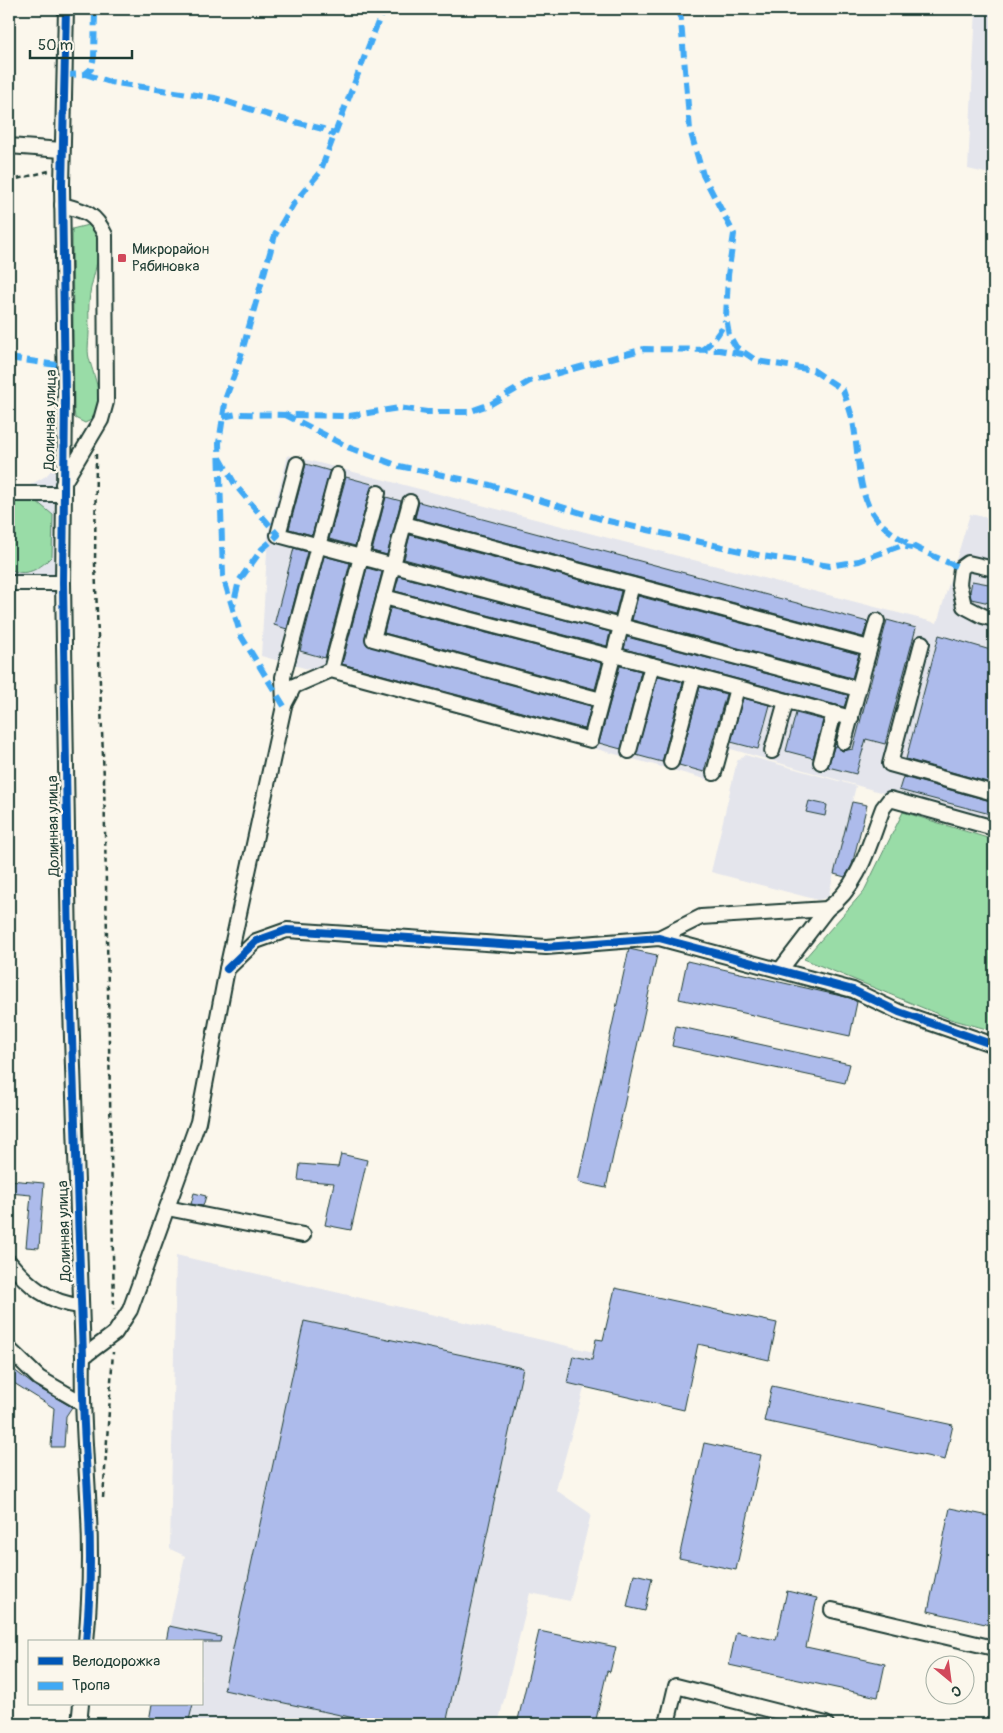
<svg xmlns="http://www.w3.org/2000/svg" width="1003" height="1733" viewBox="0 0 1003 1733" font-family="Pangolin,sans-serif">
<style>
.built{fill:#e4e5ec}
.green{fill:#99dca7;stroke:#5c8c6e}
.building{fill:#adbbeb;stroke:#1f3d34}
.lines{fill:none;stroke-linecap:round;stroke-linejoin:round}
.minor-casing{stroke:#1f3d34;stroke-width:18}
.path{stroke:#1f3d34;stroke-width:2.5;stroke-dasharray:5 4;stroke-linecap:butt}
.minor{stroke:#fbf7ec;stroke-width:14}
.quiet{stroke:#3fa9f5;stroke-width:6;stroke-dasharray:12 6;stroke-linecap:butt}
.cycleway-casing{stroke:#fbf7ec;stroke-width:11}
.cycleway{stroke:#0057b8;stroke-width:8}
.poi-dot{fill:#d1495b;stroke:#fbf7ec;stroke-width:2}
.labels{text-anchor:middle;stroke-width:5;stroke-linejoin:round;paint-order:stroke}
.poi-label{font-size:15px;fill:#1f3d34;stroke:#fbf7ec;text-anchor:start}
.street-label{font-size:15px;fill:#1f3d34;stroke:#fbf7ec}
</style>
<rect width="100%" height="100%" fill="#fbf7ec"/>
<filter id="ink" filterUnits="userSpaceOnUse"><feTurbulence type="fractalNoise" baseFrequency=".02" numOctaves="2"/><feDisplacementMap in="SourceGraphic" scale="10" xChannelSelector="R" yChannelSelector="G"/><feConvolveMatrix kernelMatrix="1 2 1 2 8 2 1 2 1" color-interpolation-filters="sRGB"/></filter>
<g filter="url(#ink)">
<g class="built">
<path d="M976,9h18v166l-26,-6z"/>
<path d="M288,455l649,168 33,-109 24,5v306l-263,-76 -15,33 -455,-126 7,-122z"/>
<path d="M55,466l-1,129 -14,-7h-20l-11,12v-115h21l16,-9z"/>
<path d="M745,755l111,31 -4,16 15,3 -19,72 -14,-3 -6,23 -10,3 -107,-28 26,-111z"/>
<path d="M176,1255l418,97 -38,138 35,24 -21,87 -40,-8 -32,131h-350l4,-20h49v-62h-35l19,-86 -15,-7z"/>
</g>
<g class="green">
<path d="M88,225c20,15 5,48 2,68 -2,12 -1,26 -1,39 0,8 -2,18 0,26 5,20 22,55 -4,65l-10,-5 -1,-9 -2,-180z"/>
<path d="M16,500l20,1 17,14 -1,41c-11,12 -27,23 -43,12v-65z"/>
<path d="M903,812l91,28v191l-44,-12 -146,-60 60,-68z"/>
</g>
<g class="building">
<path d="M306,464l24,7 -18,64 -23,-6z"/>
<path d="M346,477l26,7 -17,62 -26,-7z"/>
<path d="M386,497l15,4 -14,54 -15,-4z"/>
<path d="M419,502l449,120 -5,15 -448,-119z"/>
<path d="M410,535l211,56 -6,24 -211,-56z"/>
<path d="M294,548l13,4 -20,77 -13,-4z"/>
<path d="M324,556l26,7 -25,95 -25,-7z"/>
<path d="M367,568l15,4 -17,65 2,8 224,61 -6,23 -243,-65z"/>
<path d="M399,576l211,56 -3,14 -212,-55z"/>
<path d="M972,581l22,4v19l-23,-5 -1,-7z"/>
<path d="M638,596l221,58 -7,24 -220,-58z"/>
<path d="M390,608l212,55 -7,26 -211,-56z"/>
<path d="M887,620l29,8 -31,116 -19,-5 -10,35 -28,-7 7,-23 7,7 11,-2z"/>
<path d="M939,635l55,16v133l-88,-25z"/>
<path d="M627,637l221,58 -4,12 -220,-58z"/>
<path d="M620,666l21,5 -20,78 -22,-6z"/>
<path d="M658,676l25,6 -21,80 -26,-7z"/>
<path d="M700,687l26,7 -22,78 -25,-7z"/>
<path d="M743,698l27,7 -12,44 -27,-7z"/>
<path d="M796,713l27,7 -10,38 -27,-7z"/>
<path d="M903,777l91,25v13l-95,-25z"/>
<path d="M809,801l18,4 -2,11 -19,-4z"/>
<path d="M852,802l15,3 -15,60 -7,12 -11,-3z"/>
<path d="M629,949l28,6 -51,233 -28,-6z"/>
<path d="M687,961l163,37 7,4 -7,34 -171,-37z"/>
<path d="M676,1026l174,38 -5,19 -173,-37z"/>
<path d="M341,1154l26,6 -16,70 -26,-5 9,-42 -36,-3 2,-16 38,3z"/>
<path d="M9,1180l35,3 -5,65 -13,-1 5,-52 -22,-2z"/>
<path d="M194,1193l12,3 -3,10 -12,-2z"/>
<path d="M615,1288l162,35 -8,37 -71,-16 -14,66 -117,-27 6,-27 19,4 4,-21 7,1z"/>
<path d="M304,1321l219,47 -77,356h-64l-158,-34z"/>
<path d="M9,1366l26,20 37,21 -6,9 -2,31h-13l3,-39 -45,-28z"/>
<path d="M772,1386l181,39 -8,35 -181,-39z"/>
<path d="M704,1443l57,12 -25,115 -57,-12z"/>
<path d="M950,1508l44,9v109l-66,-15z"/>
<path d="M634,1574l18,4 -7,33 -18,-4z"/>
<path d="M787,1591l30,7 -11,49 79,17 -7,33 -149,-32 7,-33 40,8z"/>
<path d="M169,1626l52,11 -1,5h-54z"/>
<path d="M539,1631l77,16 -6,25 -3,-1 -12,53h-78z"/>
<path d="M152,1704h41l-5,20h-23l-16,-3z"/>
</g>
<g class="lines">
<g class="minor-casing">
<g id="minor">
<path d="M66,9l-4,176 3,214 -2,184 6,368 14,406c-2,53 4,106 6,159 2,42 1,84 -3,126"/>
<path d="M9,146l53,4"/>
<path d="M62,205c23,6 33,8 43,30l1,167 -5,18 -38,64"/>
<path d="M297,464l-19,71 580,154"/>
<path d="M9,494h54"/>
<path d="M410,502l-37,137 228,61"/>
<path d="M404,524l465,124"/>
<path d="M994,569l-26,-6 -7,5 -2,16 5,22 19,10 11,3"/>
<path d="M9,583h54"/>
<path d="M384,597l229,60"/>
<path d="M922,643l-32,121 104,29"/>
<path d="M614,655l237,63"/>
<path d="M331,670l47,-177"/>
<path d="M284,705l10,-19 37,-16 260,70 41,-155"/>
<path d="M844,742l33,-121"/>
<path d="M629,751l23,-86"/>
<path d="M772,751l14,-50"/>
<path d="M671,762l23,-86"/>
<path d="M821,762l13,-49"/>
<path d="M714,773l23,-85"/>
<path d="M659,938l42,-21 126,-8c33,-23 42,-65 56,-101l7,-9 104,29"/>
<path d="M227,969l29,-28 31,-11 259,17 113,-9 194,52 46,22 95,33"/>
<path d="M781,969l46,-60"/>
<path d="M167,1208l136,27"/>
<path d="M9,1262c19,23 40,41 71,44"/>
<path d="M9,1349l30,29 43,25"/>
<path d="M83,1357l32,-24 15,-23 68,-188 29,-153 57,-263 -1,-29 54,-202"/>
<path d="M832,1610l162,38"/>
<path d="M79,1724l2,-20"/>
<path d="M667,1724l9,-38 150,38"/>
</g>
</g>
<g class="path">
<path d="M9,181l40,-10"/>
<path d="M96,454l-1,110 9,215 10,530"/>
<path d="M103,1498l10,-146"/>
</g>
<use href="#minor" class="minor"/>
<g class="quiet">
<path d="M680,9l10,121 13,45 31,59 -6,41 -2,43 3,17 7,12 21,14 56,9 30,20c4,12 9,24 11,37 4,25 4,54 14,78 14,32 63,50 93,63"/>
<path d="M85,74l25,8 105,16 60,19 48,12 12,6"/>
<path d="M64,75l21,-1 6,-5 3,-12 1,-48"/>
<path d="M702,350c11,-8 18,-17 23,-29"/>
<path d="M9,358l55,8"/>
<path d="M284,414l66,34 49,18 91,19 114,35 158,36 68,10 29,-5 41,-15 12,2"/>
<path d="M223,417l14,-3 112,2 50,-8 28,4h41l23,-8 39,-23 114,-32 76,1 27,5"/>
<path d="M220,458l16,28 42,49 -16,14 -23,32 -6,25"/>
<path d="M284,706l-43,-70 -18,-60 -4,-133 7,-46 13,-35 36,-127 19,-32 26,-31 58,-150 7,-13"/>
</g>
<g class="cycleway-casing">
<g id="cycleway">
<path d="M66,9l-4,176 3,214 -2,184 6,368 14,406c-2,53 4,106 6,159 2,42 1,84 -3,126"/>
<path d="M227,969l29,-28 31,-11 259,17 113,-9 194,52 46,22 95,33"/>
</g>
</g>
<use href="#cycleway" class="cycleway"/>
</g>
</g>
<rect class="poi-dot" x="117" y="253" width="10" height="10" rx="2.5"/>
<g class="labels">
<g class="poi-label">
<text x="132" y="254">Микрорайон<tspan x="132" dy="17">Рябиновка</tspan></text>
</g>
<g class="street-label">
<text transform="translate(50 420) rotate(-89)" y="5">Долинная улица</text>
<text transform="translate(53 826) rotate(-91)" y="5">Долинная улица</text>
<text transform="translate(64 1231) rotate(-92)" y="5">Долинная улица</text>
</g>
</g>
<rect width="1003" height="1733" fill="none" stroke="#fbf7ec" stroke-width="30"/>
<rect x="15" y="15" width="973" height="1703" fill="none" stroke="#1f3d34" stroke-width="2" filter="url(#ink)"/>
<rect x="28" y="1640" width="175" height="65" fill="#fbf7ec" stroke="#a3ada2"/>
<rect x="38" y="1657" width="25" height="8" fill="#0057b8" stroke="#a3ada2"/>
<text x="72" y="1666" font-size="15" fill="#1f3d34">Велодорожка</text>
<rect x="38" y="1682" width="25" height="8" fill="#3fa9f5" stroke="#a3ada2"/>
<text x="72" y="1690" font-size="15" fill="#1f3d34">Тропа</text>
<g transform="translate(950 1680) rotate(151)"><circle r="24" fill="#fbf7ec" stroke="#a3ada2"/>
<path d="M0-4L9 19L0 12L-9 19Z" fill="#d1495b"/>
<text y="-8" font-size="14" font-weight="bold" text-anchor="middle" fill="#1f3d34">С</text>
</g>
<path d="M30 50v8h102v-8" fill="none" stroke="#1f3d34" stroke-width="2.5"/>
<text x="38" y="50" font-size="15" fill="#1f3d34" stroke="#fbf7ec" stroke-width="4" paint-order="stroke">50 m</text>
</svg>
